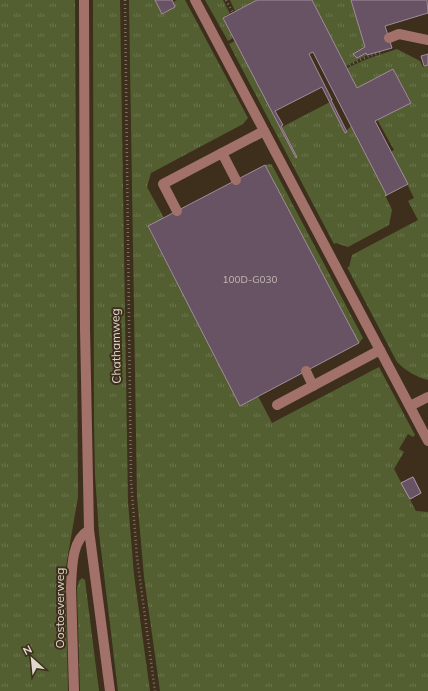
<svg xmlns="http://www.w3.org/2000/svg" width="428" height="691" viewBox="0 0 428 691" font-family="Mulish,sans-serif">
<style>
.grass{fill:url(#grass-tufts)}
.building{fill:#685364;stroke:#a28c9e}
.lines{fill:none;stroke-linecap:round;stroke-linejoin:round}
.path{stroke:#7f7364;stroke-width:2.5;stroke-dasharray:1 3;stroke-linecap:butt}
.minor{stroke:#a27169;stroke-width:10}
.labels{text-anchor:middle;stroke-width:4;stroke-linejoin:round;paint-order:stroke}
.number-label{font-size:10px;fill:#c3b7b3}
.street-label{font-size:12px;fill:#e1d8cd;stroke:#3d2f1c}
</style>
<defs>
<pattern id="grass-tufts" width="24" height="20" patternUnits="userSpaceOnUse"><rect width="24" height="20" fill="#545f31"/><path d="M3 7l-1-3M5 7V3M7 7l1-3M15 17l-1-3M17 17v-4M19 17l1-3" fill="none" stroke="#6c754e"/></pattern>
</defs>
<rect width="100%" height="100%" fill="#3d2f1c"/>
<g class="grass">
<path d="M0,0h75l3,497 -13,75 3,119h-68z"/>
<path d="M93,0h27l8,502 6,73 16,116h-32l-19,-158 -4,-58 -1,-54z"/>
<path d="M129,0h26l7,14 13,-7 -2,-5 4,-2h8l63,118 -5,6 -92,49 -4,14 17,31 -16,9 92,178 18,-9 14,27 107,-56 36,68 -2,2 -5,-3 -9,15 5,3 -10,17 22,42 12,1v179h-268l-16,-114 -7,-80z"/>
<path d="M205,0h18l7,14 -4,1v1l-3,2 10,20 -5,3z"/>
<path d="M230,0h27l-22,11z"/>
<path d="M312,0h39l14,47 -11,7 3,4 9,-5 1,2 -21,11z"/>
<path d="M235,41l61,117 1,-1 -15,-30 48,-25 15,30 6,-6 35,68 -1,1 7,15 -3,15 -41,22 -12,-4 -2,1 -105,-200z"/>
<path d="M397,49l23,12 3,6 5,-2v315c-12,-3 -22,-9 -31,-18l-50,-95h2l3,-12 66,-35 -10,-19 6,-3 -23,-46 3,-2 -16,-29v-2l33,-17 -18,-33 -36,19 -10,-20 20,-9z"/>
<path d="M270,164l2,1 91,173 -4,5 -94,-178z"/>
<path d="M82,578l3,2 14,111h-19l-3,-103 2,-7z"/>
</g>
<g class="building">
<path d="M155,0h17l3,7 -13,7z"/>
<path d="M257,0h55l45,88 36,-19 18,34 -36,18 33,63 -23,12 1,-2 -73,-142 -4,2 23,46h-1l16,32 -2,1 -23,-46 -47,24 8,14 -2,1 16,31 -1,1 -73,-140z"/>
<path d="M351,0h76l1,13 -43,13 7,22 -25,7 -1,-2 -9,5 -4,-4 12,-7z"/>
<path d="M428,54v11l-4,1 -3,-10z"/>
<path d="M265,165l94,178 -119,63 -92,-180z"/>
<path d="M413,477l8,16 -11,6 -9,-16z"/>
<path d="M413,477l8,16 -11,6 -9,-16z"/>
</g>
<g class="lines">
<g class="path">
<path d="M125,0l6,480 6,77 18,134"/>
<path d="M226,0l7,13"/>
<path d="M346,67l20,-10 17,-5"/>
</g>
<g class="minor">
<path d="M84,0l1,329 4,201 21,161"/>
<path d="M195,0l233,441"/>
<path d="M389,38l10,-4 29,6"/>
<path d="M222,153l14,27"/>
<path d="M177,211l-14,-27 101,-53"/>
<path d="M306,371l7,15"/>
<path d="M277,405l103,-55"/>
<path d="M410,406l18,-9"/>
<path d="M74,691l-3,-103c1,-18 0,-48 18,-58"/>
</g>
</g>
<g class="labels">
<g class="number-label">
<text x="250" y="283">100D-G030</text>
</g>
<g class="street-label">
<text transform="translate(116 346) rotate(-91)" y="4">Chathamweg</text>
<text transform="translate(60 608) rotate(-90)" y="4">Oostoeverweg</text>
</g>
</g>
<g transform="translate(32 659) rotate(333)" stroke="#3d2f1c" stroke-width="3" paint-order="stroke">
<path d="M0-3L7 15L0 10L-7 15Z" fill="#e1d8cd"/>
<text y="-6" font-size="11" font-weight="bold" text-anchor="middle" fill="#e1d8cd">N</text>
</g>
</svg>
